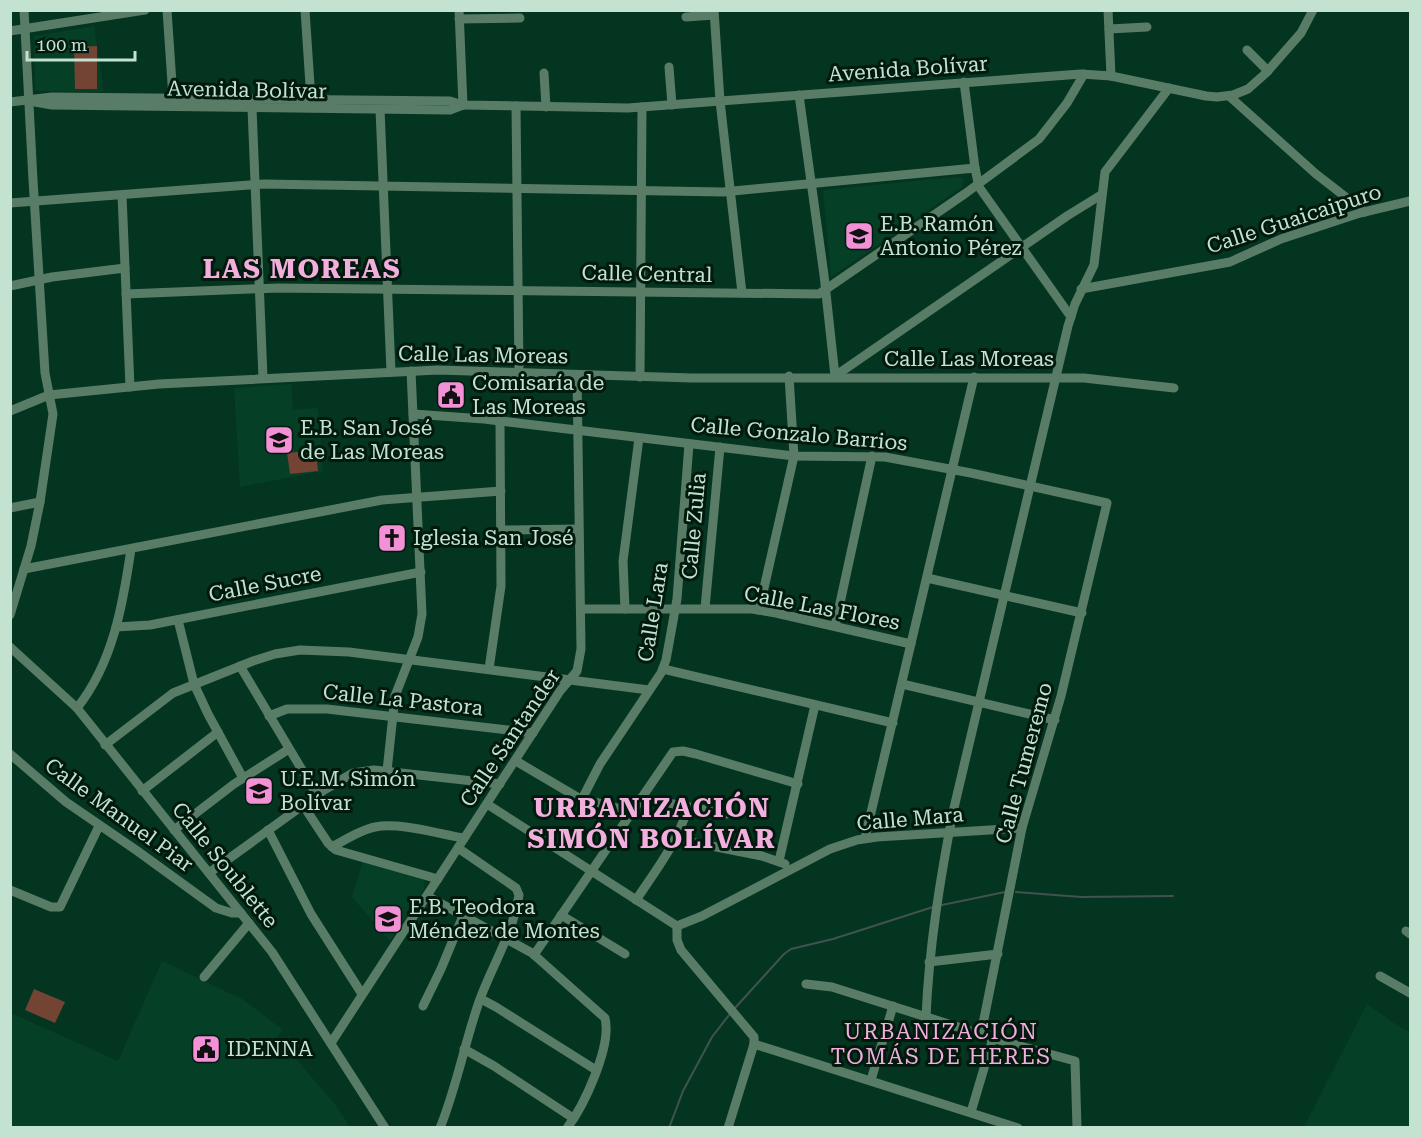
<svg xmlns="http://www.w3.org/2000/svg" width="1421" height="1138" viewBox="0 0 1421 1138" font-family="'Roboto Serif',serif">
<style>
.built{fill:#053f26}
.green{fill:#734334}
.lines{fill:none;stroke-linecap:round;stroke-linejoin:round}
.stream{stroke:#405351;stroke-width:2}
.minor{stroke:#597c67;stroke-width:9}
.labels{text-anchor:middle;stroke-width:6;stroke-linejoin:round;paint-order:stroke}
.street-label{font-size:21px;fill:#c4e2d0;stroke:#021a0d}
.poi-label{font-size:21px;fill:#c4e2d0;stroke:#021a0d;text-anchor:start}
.neighbourhood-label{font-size:22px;letter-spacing:1.5px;fill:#f2aedd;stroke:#021a0d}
.district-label{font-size:27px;font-weight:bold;letter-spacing:1.5px;fill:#f2aedd;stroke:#021a0d}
</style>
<rect width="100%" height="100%" fill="#043520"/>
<g class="built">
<path d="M94,26l10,66 -69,-1 -1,-55z"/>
<path d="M954,177l10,2 -2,8 -131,90 -8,-87z"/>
<path d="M291,384l2,26 25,-2 5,63 -83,16 -6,-99z"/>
<path d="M363,861l59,18 3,3 -1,8 -34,51 -38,-44z"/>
<path d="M162,961l80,38 41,31 -6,7 57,66 16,24 -339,1v-115l107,48z"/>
<path d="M1367,1004l28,20 15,8v95h-106z"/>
</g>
<g class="green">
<path d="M97,46v43h-22l-1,-42z"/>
<path d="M316,450l2,21 -28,3 -3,-21z"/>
<path d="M34,989l31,13 -10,21 -30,-13z"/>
</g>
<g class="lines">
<g class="stream">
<path d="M1016,892l65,5 92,-1"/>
<path d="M942,905l63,-13"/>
<path d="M735,1008l49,-54 7,-5 42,-10 100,-32"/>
<path d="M669,1128l14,-37 29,-54 17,-22"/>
</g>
<g class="minor">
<path d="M167,10l6,88"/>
<path d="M305,10l6,90"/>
<path d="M459,10l4,95"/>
<path d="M714,10l6,91 22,192"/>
<path d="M1108,10l3,66"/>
<path d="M686,17l28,-2"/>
<path d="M459,19l61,-1"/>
<path d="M1109,29l38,-2"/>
<path d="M10,31l135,-21"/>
<path d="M1247,50l21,21"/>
<path d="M669,67l3,38"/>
<path d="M544,73l2,34"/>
<path d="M964,82l11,86 4,19 92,130"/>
<path d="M799,95l25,180 11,101 232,-160 34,-21"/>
<path d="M1229,96l87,78 49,38"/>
<path d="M10,102l42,-5 398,4 13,4 165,3 453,-34 30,2 95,20 11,1 16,-2 15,-6 18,-16 35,-40 12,-23"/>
<path d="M35,102l17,3 398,5 13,-5"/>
<path d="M516,106l3,266"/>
<path d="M252,108l11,270"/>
<path d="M380,109l11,263"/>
<path d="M122,195l8,192"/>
<path d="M10,203l254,-19 459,8 252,-24"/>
<path d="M10,286l42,-9 73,-9"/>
<path d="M1081,289l149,-27 51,-23 79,-26 50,-12"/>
<path d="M126,294l152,-6 541,6 147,-101 73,-54 28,-36 17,-29"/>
<path d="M640,377l2,-270"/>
<path d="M10,411l39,-16 110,-11 279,-14 254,8h392l90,10"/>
<path d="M413,414l71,5 310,37 91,1 86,16 136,30 -46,193 -39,132 -41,206"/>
<path d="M10,508l30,-6"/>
<path d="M502,530l76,-1"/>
<path d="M24,569l358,-69 119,-9"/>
<path d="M927,578l155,35"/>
<path d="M705,608l15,-161"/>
<path d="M581,609h171l24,4 135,31"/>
<path d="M625,609l-2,-48 16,-123"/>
<path d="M759,610l35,-154 -5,-80"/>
<path d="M10,615l21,-69 9,-44 13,-88 -8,-41 -12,-193 -9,-170"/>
<path d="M178,620l16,64 14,30 35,64"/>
<path d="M835,626l37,-170"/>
<path d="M116,627l34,-2 271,-53"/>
<path d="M10,647l67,61 195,244 113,176"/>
<path d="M240,666l77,129"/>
<path d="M489,669l12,-83 -1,-165"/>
<path d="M663,669l230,54"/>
<path d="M902,684l153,36"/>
<path d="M77,708c36,-45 46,-104 54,-159"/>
<path d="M269,716l18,-7h40l206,24"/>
<path d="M105,745l68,-52 80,-32 22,-7 25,-4 49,2 300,38"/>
<path d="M10,754l56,48 70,48 80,58 16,5h9"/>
<path d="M516,761l61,36 55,15"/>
<path d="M387,771l8,-75 23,-59 4,-23 -11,-243"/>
<path d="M142,791l76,-59"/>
<path d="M641,798l86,16"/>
<path d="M582,799l18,-35 61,-91 5,-13 11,-61 12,-155"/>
<path d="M487,804l190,122"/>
<path d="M303,805l25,38 8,7 102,29"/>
<path d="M174,830l60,-46 55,-35"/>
<path d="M268,830l43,84 51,80"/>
<path d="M865,838l109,-461"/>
<path d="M676,839l86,17 23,8"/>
<path d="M332,847c13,-7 28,-17 43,-20 25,-5 63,7 89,11"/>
<path d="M779,861l36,-156"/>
<path d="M209,873l115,-83 29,-17 21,-3 126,14"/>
<path d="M10,890l41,17h9l39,-81"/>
<path d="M427,896l105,57 73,65c7,28 -21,88 -38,110"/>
<path d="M636,900c20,-30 42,-58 52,-93"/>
<path d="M561,915l64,39"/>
<path d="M677,926l25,-10 128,-67 27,-9 20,-3 145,-9"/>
<path d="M677,926v14l4,10 73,87v7l-26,84"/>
<path d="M1406,931l4,3"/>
<path d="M534,955l139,-203 10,-1 13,3 102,30"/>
<path d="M929,962l69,-8"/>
<path d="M1380,976l30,17"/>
<path d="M204,977l45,-54"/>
<path d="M806,984l26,3 170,54 73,20 2,67"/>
<path d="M481,999l15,8 100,63"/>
<path d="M423,1006l18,-37 22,-53"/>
<path d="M926,1017c3,-70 14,-137 27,-205l115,-486 7,-22 19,-39 11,-93 64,-84"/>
<path d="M331,1043l229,-352 17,-20 4,-22 -4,-274"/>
<path d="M754,1044l264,84"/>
<path d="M464,1049l30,17 79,52"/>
<path d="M871,1080l22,-74"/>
<path d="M971,1112l22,-74"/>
<path d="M440,1128c17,-42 25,-87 40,-129 13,-35 33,-66 39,-104l-3,-7 -58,-40"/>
</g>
</g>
<defs>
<g id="school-square" transform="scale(1.5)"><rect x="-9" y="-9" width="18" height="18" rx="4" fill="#f391d6" stroke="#021a0d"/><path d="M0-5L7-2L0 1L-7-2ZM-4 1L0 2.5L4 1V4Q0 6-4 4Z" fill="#111"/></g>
<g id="civic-square" transform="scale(1.5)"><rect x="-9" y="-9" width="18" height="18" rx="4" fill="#f391d6" stroke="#021a0d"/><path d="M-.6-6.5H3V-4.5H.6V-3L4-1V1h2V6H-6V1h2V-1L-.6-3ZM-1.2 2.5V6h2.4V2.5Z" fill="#111"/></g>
<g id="church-square" transform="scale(1.5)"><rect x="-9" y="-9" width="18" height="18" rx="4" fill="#f391d6" stroke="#021a0d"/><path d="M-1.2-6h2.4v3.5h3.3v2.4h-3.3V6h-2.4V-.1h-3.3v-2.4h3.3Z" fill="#111"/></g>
</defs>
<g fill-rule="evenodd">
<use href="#school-square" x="859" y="236"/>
<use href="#civic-square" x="451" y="395"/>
<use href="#school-square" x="279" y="440"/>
<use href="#church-square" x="392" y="538"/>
<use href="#school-square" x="259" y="791"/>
<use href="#school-square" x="388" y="919"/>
<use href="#civic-square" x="206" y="1049"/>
</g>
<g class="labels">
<g class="street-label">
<text transform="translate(908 69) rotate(-4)" y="7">Avenida Bolívar</text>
<text transform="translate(247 90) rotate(1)" y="7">Avenida Bolívar</text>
<text transform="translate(1294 219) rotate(-18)" y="7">Calle Guaicaipuro</text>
<text transform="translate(647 274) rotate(1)" y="7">Calle Central</text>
<text transform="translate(483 355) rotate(1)" y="7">Calle Las Moreas</text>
<text x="969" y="366">Calle Las Moreas</text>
<text transform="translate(799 434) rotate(5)" y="7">Calle Gonzalo Barrios</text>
<text transform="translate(694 526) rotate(-85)" y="7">Calle Zulia</text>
<text transform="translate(265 584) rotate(-11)" y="7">Calle Sucre</text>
<text transform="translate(822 608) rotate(11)" y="7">Calle Las Flores</text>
<text transform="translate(653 612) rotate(-81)" y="7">Calle Lara</text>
<text transform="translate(403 700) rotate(6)" y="7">Calle La Pastora</text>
<text transform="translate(510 738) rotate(-56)" y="7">Calle Santander</text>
<text transform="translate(1024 763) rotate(-75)" y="7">Calle Tumeremo</text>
<text transform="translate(119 815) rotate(36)" y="7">Calle Manuel Piar</text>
<text transform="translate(910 819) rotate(-5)" y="7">Calle Mara</text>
<text transform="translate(225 865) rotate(51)" y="7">Calle Soublette</text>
</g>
<g class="poi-label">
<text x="880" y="231">E.B. Ramón<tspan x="880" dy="24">Antonio Pérez</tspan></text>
<text x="472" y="390">Comisaría de<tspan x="472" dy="24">Las Moreas</tspan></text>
<text x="300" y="435">E.B. San José<tspan x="300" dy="24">de Las Moreas</tspan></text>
<text x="413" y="545">Iglesia San José</text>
<text x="280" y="786">U.E.M. Simón<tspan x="280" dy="24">Bolívar</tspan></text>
<text x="409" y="914">E.B. Teodora<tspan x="409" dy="24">Méndez de Montes</tspan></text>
<text x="227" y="1056">IDENNA</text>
</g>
<g class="neighbourhood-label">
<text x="941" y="1039">URBANIZACIÓN<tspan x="941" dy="25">TOMÁS DE HERES</tspan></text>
</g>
<g class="district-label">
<text x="302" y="278">LAS MOREAS</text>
<text x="652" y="817">URBANIZACIÓN<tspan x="652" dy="31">SIMÓN BOLÍVAR</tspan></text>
</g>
</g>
<rect width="1421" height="1138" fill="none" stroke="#c4e2d0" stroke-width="24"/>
<path d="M27 51v9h108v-9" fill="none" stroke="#c4e2d0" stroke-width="3"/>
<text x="36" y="51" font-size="18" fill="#c4e2d0" stroke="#021a0d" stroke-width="4.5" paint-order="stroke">100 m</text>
</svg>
